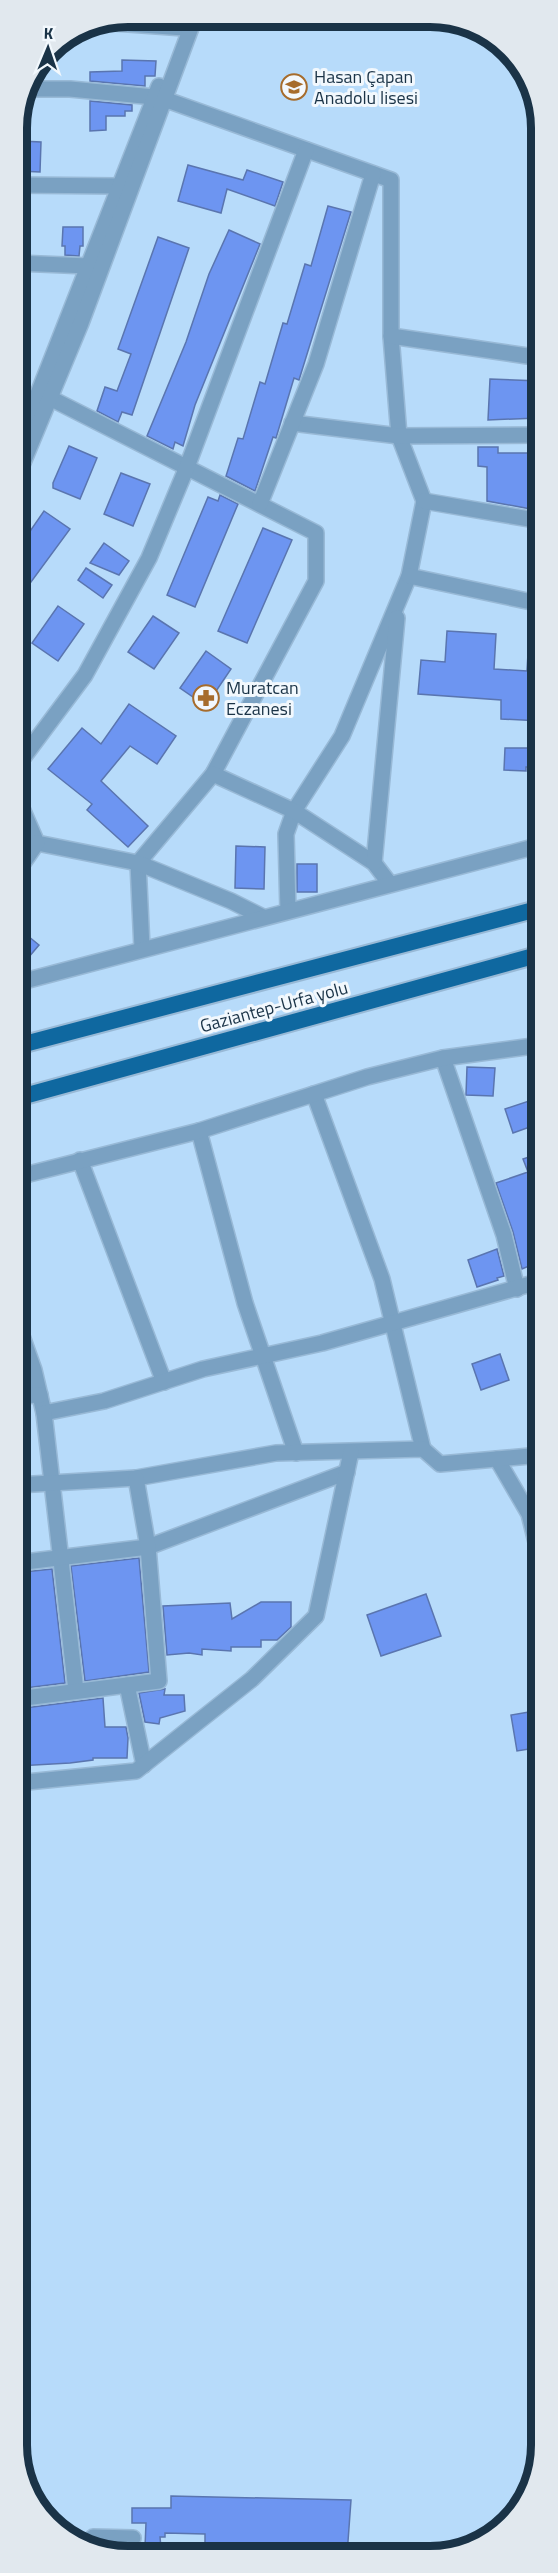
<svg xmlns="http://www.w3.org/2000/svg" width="558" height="2573" viewBox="0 0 558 2573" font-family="'Titillium Web',sans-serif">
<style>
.building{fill:#6d95f1;stroke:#5a75af;stroke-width:1.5}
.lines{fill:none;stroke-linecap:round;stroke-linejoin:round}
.minor-casing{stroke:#98b9d6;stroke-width:18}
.tertiary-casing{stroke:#98b9d6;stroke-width:18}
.trunk-casing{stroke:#98b9d6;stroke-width:20}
.minor{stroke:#7aa1c2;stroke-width:15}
.tertiary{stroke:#7aa1c2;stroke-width:15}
.trunk{stroke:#0f68a0;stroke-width:16}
.labels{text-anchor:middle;stroke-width:6;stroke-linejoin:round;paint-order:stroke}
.poi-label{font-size:18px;fill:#1a3347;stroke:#f2f8fd;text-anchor:start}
.street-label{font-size:18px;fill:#1a3347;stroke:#f2f8fd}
.rim{fill:none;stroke:#1a3347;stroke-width:8}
</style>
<rect width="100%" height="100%" fill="#b7dbfa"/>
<g class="building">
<path d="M122,60l34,1 -1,15h-10v10l-55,-5v-9l32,-1z"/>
<path d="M90,101l42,4v6h-7v5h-19v14l-16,1z"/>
<path d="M20,141l21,1 -1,30 -21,-1z"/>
<path d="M188,165l55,15 4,-10 36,12 -8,24 -48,-17 -6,24 -43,-12z"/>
<path d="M328,206l23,6 -52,168 -5,-2 -18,60 -3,-1 -18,54 -29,-15 12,-38 5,1 17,-57 5,2 18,-61 4,1 18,-60 6,2z"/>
<path d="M63,227h20v19h-3l-1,10 -14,-1v-9h-3z"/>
<path d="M229,230l31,14 -65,161 -12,41 -8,-4 -2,7 -26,-13 39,-94 23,-68z"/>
<path d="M158,237l31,11 -57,167 -10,-3 -4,10 -21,-11 8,-24 12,4 14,-37 -13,-5z"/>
<path d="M490,379l50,2 -2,37 -50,2z"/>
<path d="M69,446l28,12 -17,41 -27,-11v-5z"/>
<path d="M478,447h20v6h40l3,54h-10v2l-44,-8v-34l-9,-1z"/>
<path d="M121,473l29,11 -17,42 -29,-12z"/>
<path d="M220,495l18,9 -43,103 -28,-12 41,-98 10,4z"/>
<path d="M44,511l26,18 -53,72v-51z"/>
<path d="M263,528l29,12 -45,103 -29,-12z"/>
<path d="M104,543l25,18 -10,14 -29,-12z"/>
<path d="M86,568l26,17 -9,13 -25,-18z"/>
<path d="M58,606l26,18 -26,37 -26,-18z"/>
<path d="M153,616l26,17 -25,36 -26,-17z"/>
<path d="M447,631l49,3 -2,35 33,2 2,-35h12v85l-40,-2v-19l-83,-6 3,-34 24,2z"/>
<path d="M206,651l25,18 -25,37 -26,-18z"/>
<path d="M129,704l47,32 -19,28 -27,-18 -29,35 47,45 -20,21 -41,-37 5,-6 -44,-35 34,-41 19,16z"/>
<path d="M505,748h36v19h-15v4l-22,-1z"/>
<path d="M236,846l29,1 -1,42 -29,-1z"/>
<rect x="297" y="864" width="20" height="28"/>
<path d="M17,927l22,18 -22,26z"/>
<path d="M467,1067l28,1 -2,28 -27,-1z"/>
<path d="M541,1097v26l-28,10 -8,-24z"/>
<path d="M541,1153v108l-19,8 -9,-37 -17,-49 32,-11 -5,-13z"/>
<path d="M497,1249l7,27 -7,2 1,2 -21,7 -9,-27z"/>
<path d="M500,1354l9,26 -28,10 -9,-26z"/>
<path d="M139,1558l10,114 -64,9 -14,-115z"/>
<path d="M52,1569l13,114 -48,6v-99h6l1,-18z"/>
<path d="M426,1594l15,42 -60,20 -14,-41z"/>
<path d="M261,1602h30v25l-14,13h-16v7h-30v4l-29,-2v6l-13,-2 -22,2 -4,-49 67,-3 2,16z"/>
<path d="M165,1689l-1,6h20l1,16 -25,7 -1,6 -14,-2 -6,-29z"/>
<path d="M103,1698l2,29h21l2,11 -1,20h-34v2l-23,3 -53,3v-57z"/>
<path d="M541,1710v37l-24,4 -6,-36z"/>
<path d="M171,2496l180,4 -4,55h-142v-21l-40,-1v4h-5l1,11 -16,-1 1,-24h-14v-15h39z"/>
</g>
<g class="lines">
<g class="minor-casing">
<g id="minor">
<path d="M101,22l83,6"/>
<path d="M31,89h39l84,8"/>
<path d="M164,99l227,81v156l8,100 25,65 -15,75 -67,160 -48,75 -8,23 2,77"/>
<path d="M17,185l101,1"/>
<path d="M17,263l71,3"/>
<path d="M391,336l150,22"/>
<path d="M50,398l266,135v48l-103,193 -75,89 4,85"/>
<path d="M292,423l107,13 142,-1"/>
<path d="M424,501l117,20"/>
<path d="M260,504l56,-140 57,-190"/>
<path d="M409,576l132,28"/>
<path d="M17,766l68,-91 64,-117 38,-91 119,-317"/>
<path d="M213,774l81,37 80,52 16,21"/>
<path d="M17,797l20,46 101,20 93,38 32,16"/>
<path d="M374,863l23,-245"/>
<path d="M17,872l20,-29"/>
<path d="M17,983l524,-138"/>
<path d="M443,1058l61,177 13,54"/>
<path d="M314,1094l68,185 41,170"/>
<path d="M199,1131l46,172 51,150"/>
<path d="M80,1160l84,222"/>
<path d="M17,1177l182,-46 168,-54 76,-19 98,-13"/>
<path d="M17,1322l17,48 10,43 60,-12 99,-32 119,-26 219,-62"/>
<path d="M17,1396l23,-1"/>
<path d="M44,1413l32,278"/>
<path d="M497,1459l32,55 12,48"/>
<path d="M17,1485l119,-7 140,-25 147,-4 17,15 101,-9"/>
<path d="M17,1563l131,-16 199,-75"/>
<path d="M127,1685l17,80"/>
<path d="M17,1699l142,-18 -11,-134 -12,-69"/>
<path d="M17,1783l119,-12 116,-92 64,-63 35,-164"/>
<path d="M93,2547v-10l40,1"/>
</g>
</g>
<g class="tertiary-casing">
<g id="tertiary">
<path d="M17,441l15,-32 127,-323"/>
<path d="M17,477l64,-154 114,-306"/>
</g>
</g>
<g class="trunk-casing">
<g id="trunk">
<path d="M17,1046l524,-138"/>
<path d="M17,1098l524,-144"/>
</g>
</g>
<use href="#minor" class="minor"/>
<use href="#tertiary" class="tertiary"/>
<use href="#trunk" class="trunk"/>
</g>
<defs>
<g id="school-ring" transform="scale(1.35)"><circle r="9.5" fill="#f2f8fd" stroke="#a66c2c" stroke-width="1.5"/><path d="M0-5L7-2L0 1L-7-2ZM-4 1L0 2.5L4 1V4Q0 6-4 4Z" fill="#a66c2c"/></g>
<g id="pharmacy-ring" transform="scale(1.35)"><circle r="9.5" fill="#f2f8fd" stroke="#a66c2c" stroke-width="1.5"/><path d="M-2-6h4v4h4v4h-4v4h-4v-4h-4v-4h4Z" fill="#a66c2c"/></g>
</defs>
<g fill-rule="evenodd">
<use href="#school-ring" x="294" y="87"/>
<use href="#pharmacy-ring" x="206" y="698"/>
</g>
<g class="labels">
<g class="poi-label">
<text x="314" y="83">Hasan Çapan<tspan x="314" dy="21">Anadolu lisesi</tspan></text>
<text x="226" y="694">Muratcan<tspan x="226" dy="21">Eczanesi</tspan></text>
</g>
<g class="street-label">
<text transform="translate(274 1007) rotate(-15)" y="6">Gaziantep-Urfa yolu</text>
</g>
</g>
<path d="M0 0H558V2573H0ZM128 27H430A101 101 0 0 1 531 128V2445A101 101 0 0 1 430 2546H128A101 101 0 0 1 27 2445V128A101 101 0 0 1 128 27Z" fill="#e1e8ee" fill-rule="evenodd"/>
<path class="rim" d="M128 27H430A101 101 0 0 1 531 128V2445A101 101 0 0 1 430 2546H128A101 101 0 0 1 27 2445V128A101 101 0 0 1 128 27Z"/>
<g transform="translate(48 48) rotate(2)" stroke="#f2f8fd" stroke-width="4.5" paint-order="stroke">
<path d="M0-4.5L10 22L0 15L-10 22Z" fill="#1a3347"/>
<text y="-9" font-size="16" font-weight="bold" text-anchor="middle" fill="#1a3347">K</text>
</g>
</svg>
